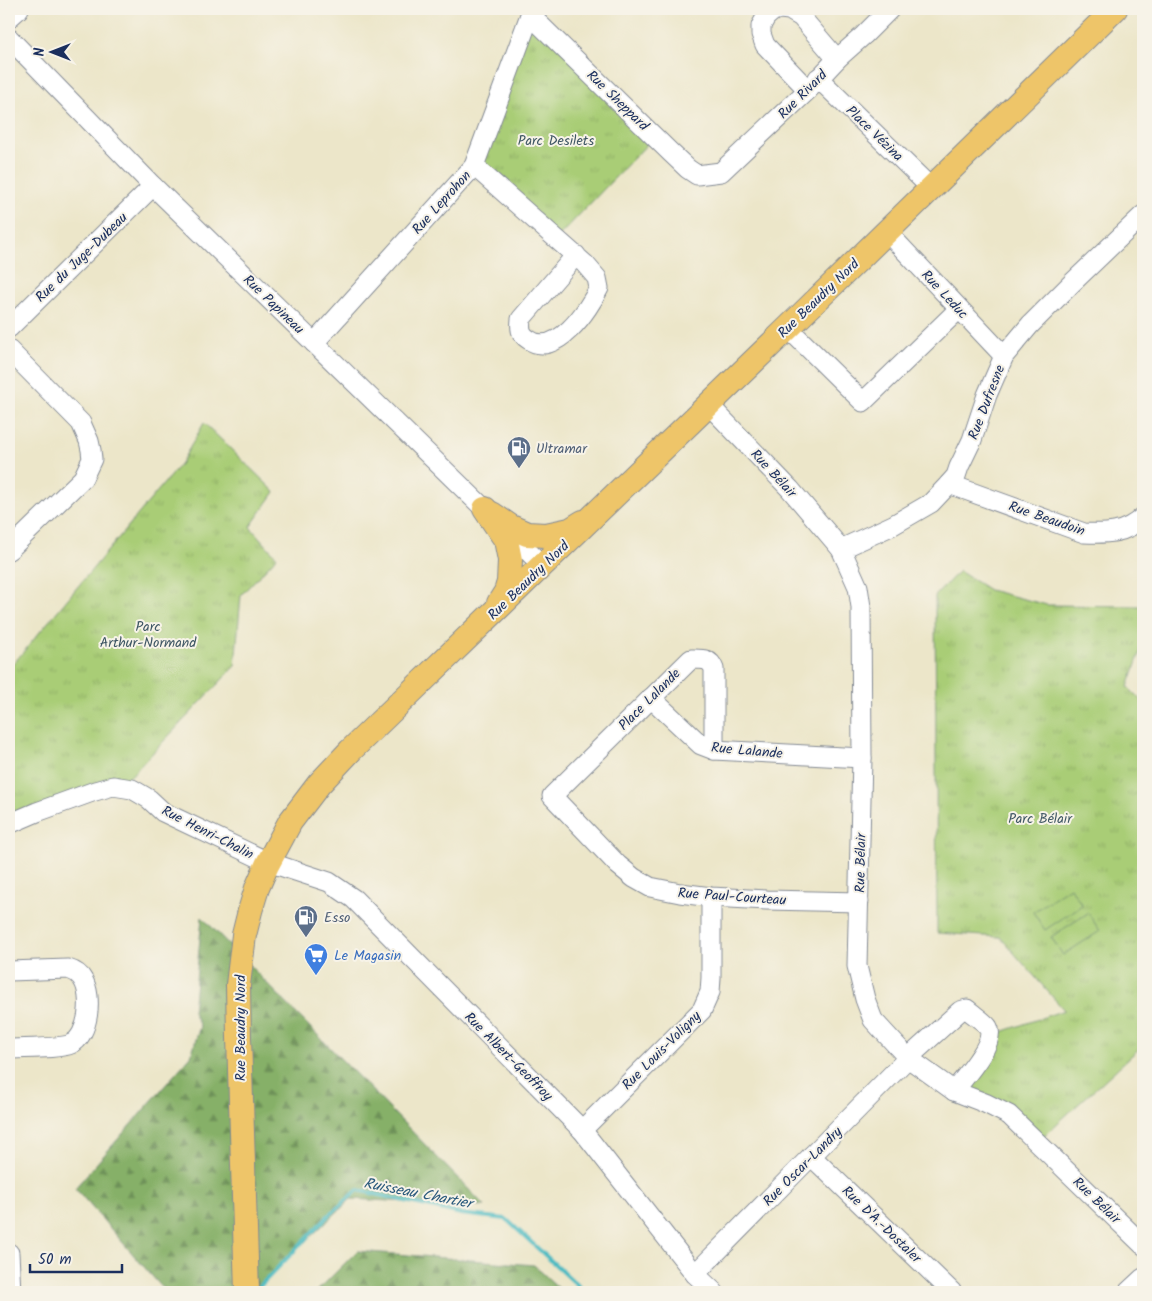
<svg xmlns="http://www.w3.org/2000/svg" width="1152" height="1301" viewBox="0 0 1152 1301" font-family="Kalam,sans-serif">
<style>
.grass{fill:url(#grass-tufts);stroke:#627e6a}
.forest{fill:url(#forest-firs);stroke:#507062}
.pitch{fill:#a9cd76;stroke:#627e6a}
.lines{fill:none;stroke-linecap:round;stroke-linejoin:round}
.stream{stroke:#4cbbc2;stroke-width:4}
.minor-casing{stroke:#848a94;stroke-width:21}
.major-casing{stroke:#848a94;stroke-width:26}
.minor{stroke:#fff;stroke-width:19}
.major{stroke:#eec569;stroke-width:24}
.labels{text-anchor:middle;stroke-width:4;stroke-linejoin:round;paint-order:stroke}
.street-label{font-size:14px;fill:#1b2f5e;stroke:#f7f3e8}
.park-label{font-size:14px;fill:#3e5664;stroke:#f7f3e8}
.service-label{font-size:14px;fill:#4e5e75;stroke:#f7f3e8;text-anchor:start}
.shop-label{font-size:14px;fill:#366cbe;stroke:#f7f3e8;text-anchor:start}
.water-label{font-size:15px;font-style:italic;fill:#2a597c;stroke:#f7f3e8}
</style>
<defs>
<pattern id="grass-tufts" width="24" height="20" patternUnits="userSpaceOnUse" patternTransform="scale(1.25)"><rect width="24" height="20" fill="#a9cd76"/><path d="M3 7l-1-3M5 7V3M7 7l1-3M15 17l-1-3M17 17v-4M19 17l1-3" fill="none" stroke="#91b068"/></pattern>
<pattern id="forest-firs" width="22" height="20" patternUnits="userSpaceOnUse" patternTransform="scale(1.25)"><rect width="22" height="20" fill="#86b067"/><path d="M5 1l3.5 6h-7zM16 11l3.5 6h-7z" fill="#6d9058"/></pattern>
</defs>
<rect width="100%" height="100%" fill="#f7f3e8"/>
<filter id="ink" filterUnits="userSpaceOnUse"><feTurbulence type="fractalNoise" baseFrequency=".02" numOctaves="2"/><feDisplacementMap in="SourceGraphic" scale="10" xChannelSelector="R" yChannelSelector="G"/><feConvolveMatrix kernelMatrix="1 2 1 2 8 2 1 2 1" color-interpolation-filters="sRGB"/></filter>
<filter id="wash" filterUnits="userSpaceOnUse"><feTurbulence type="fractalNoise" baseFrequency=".0096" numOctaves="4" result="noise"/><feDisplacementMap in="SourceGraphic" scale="20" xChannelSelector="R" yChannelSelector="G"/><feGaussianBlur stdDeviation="1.12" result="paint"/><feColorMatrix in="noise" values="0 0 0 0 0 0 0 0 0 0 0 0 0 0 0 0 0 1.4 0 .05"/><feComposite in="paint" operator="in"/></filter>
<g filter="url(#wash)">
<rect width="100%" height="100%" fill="#ece6c9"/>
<g class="grass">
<path d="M530,15l125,121 -98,102 -83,-72z"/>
<path d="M204,423l71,69 -25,35 27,30 -36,38 -6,71 -109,115 -117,43v-155l172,-206z"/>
<path d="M959,571l30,19 58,15 96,1v38l-15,43 15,15v343l-106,97 -83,-51 36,-55 74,-26 -64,-73 -63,-4 -2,-337z"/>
</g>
<g class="forest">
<path d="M202,917l283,289 -134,-7 -100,93h-85l-91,-104 116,-132 9,-30 -7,-14z"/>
<path d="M357,1251l177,14 29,27h-247z"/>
</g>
<g class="pitch">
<path d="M1070,887l12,18 -37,25 -12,-18z"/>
<path d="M1088,913l12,18 -37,24 -12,-18z"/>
</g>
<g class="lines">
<path class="stream" d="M257,1289l70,-72 31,-27 103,24 45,5 79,73"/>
</g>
</g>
<g filter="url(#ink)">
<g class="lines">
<g class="minor-casing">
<g id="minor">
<path d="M530,15l140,137 18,17 9,6 24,-3 87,-82 29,-31 27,-24 26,-26"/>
<path d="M9,18l10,-9"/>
<path d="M9,38l144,148 390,380"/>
<path d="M818,78l114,111"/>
<path d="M808,90l-43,-45 -4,-11v-8l5,-9 7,-6 7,-2 9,1 12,7 36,42"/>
<path d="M474,166l111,98 12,14 2,10c-10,21 -44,72 -71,51 -8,-5 -8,-11 -7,-20l55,-64"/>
<path d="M887,232l117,124"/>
<path d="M9,328l144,-142"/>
<path d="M788,328l75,74 96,-93"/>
<path d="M314,343l160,-177 56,-151 8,-6"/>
<path d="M9,350l72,73 8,18 2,9 1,9 -9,19 -74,72"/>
<path d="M709,405l81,84 51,60 17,38 3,20 1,151 -5,208 8,33 8,21 35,38 46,33 31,12 24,12 134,130"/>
<path d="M949,484l135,49c23,1 41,1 59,-16"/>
<path d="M841,549l52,-24 38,-22 18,-19 7,-8 3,-9 13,-27 15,-45 17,-39 26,-31 42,-42 71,-68"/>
<path d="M651,698l50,47 13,5 148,8"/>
<path d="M714,750v-81c-4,-11 -12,-10 -23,-10l-139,137 66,69 16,13 16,9 30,6 31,4 56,3 92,2"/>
<path d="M9,824l28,-12 58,-21 18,-5 19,3 17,10 14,13 105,50 61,20 25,17 228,231 113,144 19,18"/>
<path d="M9,971l59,-2c7,2 12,5 15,11 10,16 6,56 -12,64 -11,5 -49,4 -62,5"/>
<path d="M582,1130l120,-120 8,-18 1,-14v-81"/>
<path d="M811,1156l141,136"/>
<path d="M9,1253l2,39"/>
<path d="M695,1274l213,-216 52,-47 7,-2c4,4 19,14 21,18 9,15 -25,52 -34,64"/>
<path d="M1128,1292l15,-14"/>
</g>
</g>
<g class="major-casing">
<g id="major">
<path d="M485,509l21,31 4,20 -1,22 -3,10 -7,11"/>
<path d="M492,514l19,13 16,7 19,1 24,-5 13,-8"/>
<path d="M247,1292l-8,-255 -1,-52 6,-50 6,-24 7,-23 10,-23 23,-43 29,-38 32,-34 437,-422 327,-319"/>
</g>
</g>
<use href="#minor" class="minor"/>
<use href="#major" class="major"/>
</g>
</g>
<defs>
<g id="fuel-pin" transform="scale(1.25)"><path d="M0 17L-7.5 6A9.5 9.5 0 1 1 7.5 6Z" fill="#5c6f8a" stroke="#f7f3e8"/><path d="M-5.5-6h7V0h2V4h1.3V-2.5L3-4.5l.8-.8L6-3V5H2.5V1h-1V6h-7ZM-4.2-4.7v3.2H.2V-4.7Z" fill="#fff"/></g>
<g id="supermarket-pin" transform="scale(1.25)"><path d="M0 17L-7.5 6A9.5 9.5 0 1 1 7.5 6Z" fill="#3f7fe0" stroke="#f7f3e8"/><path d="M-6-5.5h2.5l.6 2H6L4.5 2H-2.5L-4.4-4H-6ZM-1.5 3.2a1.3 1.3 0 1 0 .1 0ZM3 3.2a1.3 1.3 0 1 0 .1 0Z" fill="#fff"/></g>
</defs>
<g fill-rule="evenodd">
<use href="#fuel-pin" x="519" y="448"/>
<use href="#fuel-pin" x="306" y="917"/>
<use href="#supermarket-pin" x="316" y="955"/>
</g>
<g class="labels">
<g class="street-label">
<text transform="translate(802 94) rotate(-45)" y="5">Rue Rivard</text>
<text transform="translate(618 100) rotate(44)" y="5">Rue Sheppard</text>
<text transform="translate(875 133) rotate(44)" y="5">Place Vézina</text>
<text transform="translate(441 202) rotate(-48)" y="5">Rue Leprohon</text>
<text transform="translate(81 257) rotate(-44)" y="5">Rue du Juge-Dubeau</text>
<text transform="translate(945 294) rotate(47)" y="5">Rue Leduc</text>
<text transform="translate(818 298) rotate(-44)" y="5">Rue Beaudry Nord</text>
<text transform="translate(274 304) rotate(44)" y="5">Rue Papineau</text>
<text transform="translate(986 402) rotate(-69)" y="5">Rue Dufresne</text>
<text transform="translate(774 473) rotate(47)" y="5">Rue Bélair</text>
<text transform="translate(1047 518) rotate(19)" y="5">Rue Beaudoin</text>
<text transform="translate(528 580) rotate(-44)" y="5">Rue Beaudry Nord</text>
<text transform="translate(649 699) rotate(-45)" y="5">Place Lalande</text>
<text transform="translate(747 750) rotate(5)" y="5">Rue Lalande</text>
<text transform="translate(208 832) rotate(27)" y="5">Rue Henri-Chalin</text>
<text transform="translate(860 863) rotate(-89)" y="5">Rue Bélair</text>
<text transform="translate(732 896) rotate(4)" y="5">Rue Paul-Courteau</text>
<text transform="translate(240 1028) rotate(-90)" y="5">Rue Beaudry Nord</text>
<text transform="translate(661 1050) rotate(-45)" y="5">Rue Louis-Voligny</text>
<text transform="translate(509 1056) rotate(45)" y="5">Rue Albert-Geoffroy</text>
<text transform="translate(802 1166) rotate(-45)" y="5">Rue Oscar-Landry</text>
<text transform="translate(1097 1200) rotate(44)" y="5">Rue Bélair</text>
<text transform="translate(882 1224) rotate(44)" y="5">Rue D'A.-Dostaler</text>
</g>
<g class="park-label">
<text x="556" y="145">Parc Desilets</text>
<text x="148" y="631">Parc<tspan x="148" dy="16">Arthur-Normand</tspan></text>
<text x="1040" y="823">Parc Bélair</text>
</g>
<g class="service-label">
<text x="536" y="453">Ultramar</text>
<text x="324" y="922">Esso</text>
</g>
<g class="shop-label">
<text x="334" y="960">Le Magasin</text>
</g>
<g class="water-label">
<text transform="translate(418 1193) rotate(11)" y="5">Ruisseau Chartier</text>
</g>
</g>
<rect width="1152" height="1301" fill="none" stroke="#f7f3e8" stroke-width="30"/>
<g transform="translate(52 52) rotate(270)" stroke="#f7f3e8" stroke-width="4" paint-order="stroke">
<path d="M0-4L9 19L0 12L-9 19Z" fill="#1b2f5e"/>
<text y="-8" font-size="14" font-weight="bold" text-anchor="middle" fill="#1b2f5e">N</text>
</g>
<path d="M30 1264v8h92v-8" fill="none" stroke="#1b2f5e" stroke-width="2.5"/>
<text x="38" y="1264" font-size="15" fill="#1b2f5e" stroke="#f7f3e8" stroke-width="4" paint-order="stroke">50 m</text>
</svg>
